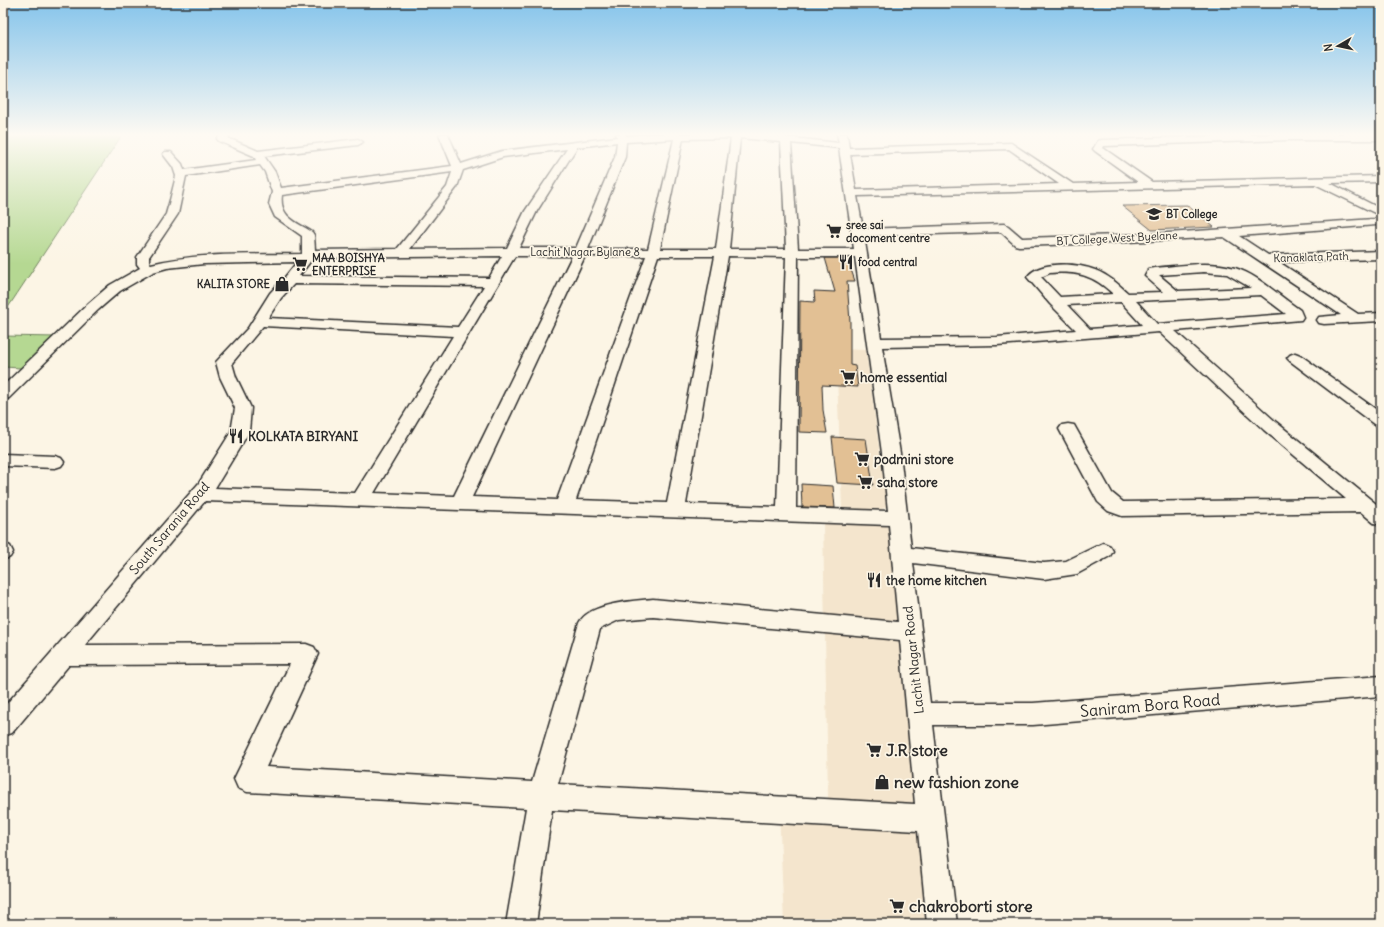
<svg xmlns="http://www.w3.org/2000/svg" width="1384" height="927" viewBox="0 0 1384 927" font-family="Delius,sans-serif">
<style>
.built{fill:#f4e5cd}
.green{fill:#b5d892;stroke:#70825e}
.building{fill:#e2c094;stroke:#2b2b2b}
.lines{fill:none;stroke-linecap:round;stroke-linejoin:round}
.minor-casing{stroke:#2b2b2b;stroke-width:3}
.minor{fill:#fcf5e5;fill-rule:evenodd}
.labels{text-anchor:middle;stroke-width:3.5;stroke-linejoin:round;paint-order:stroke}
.far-poi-label{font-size:11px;font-weight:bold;fill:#2b2b2b;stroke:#fcf5e5;text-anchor:start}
.far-street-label{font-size:11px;fill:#2b2b2b;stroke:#fcf5e5}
.poi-label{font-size:13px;font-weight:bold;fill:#2b2b2b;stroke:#fcf5e5;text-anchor:start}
.street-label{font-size:13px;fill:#2b2b2b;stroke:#fcf5e5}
.near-street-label{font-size:16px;fill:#2b2b2b;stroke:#fcf5e5}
.near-poi-label{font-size:16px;font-weight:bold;fill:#2b2b2b;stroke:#fcf5e5;text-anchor:start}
</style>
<rect width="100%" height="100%" fill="#fcf5e5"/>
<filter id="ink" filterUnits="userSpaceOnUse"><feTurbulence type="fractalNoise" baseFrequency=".025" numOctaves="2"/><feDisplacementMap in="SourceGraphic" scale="8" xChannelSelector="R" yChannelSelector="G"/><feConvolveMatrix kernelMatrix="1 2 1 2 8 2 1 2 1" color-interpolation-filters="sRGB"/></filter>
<g filter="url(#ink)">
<g class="built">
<path d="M836,349l30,1 21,157 -8,3 -37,-2z"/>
<path d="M823,522l60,2 6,4 30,270 -6,7 -85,-6z"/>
<path d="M779,809l134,11 10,12 10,92h-149z"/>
</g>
<g class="green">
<path d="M3,134h110l7,4 -117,177z"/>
<path d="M3,336l54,1 -30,29 -6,2 -18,-1z"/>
</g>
<g class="building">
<path d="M1187,205l27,22 -62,3 -30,-24z"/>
<path d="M825,258h22l8,23h-8l3,41v43l5,1 3,21 -36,-2 1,25 4,23 -28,-1 1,-131 15,1 -1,-11 21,1z"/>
<path d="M832,437l34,2 7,46 -36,-2z"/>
<path d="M801,484l32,2 2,22 -33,-1z"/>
</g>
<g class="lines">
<g class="minor-casing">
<g id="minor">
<path d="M221,134h9l-2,4 30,13 100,-12 5,3 -5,3 -94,11 11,16 6,16 171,-22 -13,-32h9l13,30 41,-13 115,-14 -1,-3h10v2l23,-2h109l81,9 -2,-9h10l2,14 162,-5 62,41 65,-2 -43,-31 -2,-2 5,-8 3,-1 179,-6h101v6h-94l-183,6 -1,2 49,34 229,-6v6l-51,1 51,26v7l-66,-32 -458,12 6,33 141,-5 4,2 14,12 131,-4 221,-15 7,-2v7l-5,1 -137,11 29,19 113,-4v8l-102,3 79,52 23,-1v8l-57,3 -5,-1 -2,-3 2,-3 22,-2 -117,-78 -116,6 -89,3 -4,-1 -14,-13 -137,4 17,102 116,-1 79,-7 -26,-26 -23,-27c12,-17 51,-14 68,-7 13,5 23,14 33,23l35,-1 -18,-16 4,-7 5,-1c26,-2 55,-8 81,0 23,7 44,28 65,42l3,7 -2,3 -126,11 101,91 105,86v17l-7,-2 -13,-11 -239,4 -14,-5 -10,-9 -39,-73 3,-4 6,-1 6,1 38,68 11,9 223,-3 -82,-69 -105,-98 -162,13 -115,2 18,106 11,95 133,15 22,-2 37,-18 7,3 3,5 -3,5 -33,18 -33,5 -131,-16 17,140h103l348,-27v20l-348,29h-100l24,199h-30l-9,-93 -366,-21 -16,114h-30l20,-116 -279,-16 -9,-4 -4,-9 56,-115 -221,1 -57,68 -9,3v-28l196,-225 32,-51 4,-24 -15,-31 -4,-15 32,-34 22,-35 15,-16 12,-15 -93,2 -37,4 -14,4 -33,19 -22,19 -89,88 -6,2v-14l85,-82 22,-19 30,-17 -3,-4v-7l29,-43 4,-14 6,-24 -3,-9 -10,-13 2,-2h6l11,12 2,6 72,-10 -2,-4 -35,-15 -2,-2zM731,138l-15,111h-56l23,-110zM740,138l41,4 5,107h-57zM674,139l-26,110h-60l37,-92 1,-15zM617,142l-2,15 -39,91h-57l18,-37 40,-64zM791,143l48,5 15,101h-56zM567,149l-42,62 -18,37 -97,1 47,-62 6,-17 40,-13zM1009,149l50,35 -203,6 -6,-36zM260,165l5,7 7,20 -3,12 6,13 27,19v18c-50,1 -103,-2 -151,10l-2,-1v-6l29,-43 8,-38zM452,172l-5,15 -50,62 -82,1 -1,-15 -2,-3c-16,-10 -33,-15 -30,-37zM502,256l-13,22 -190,-2 14,-18zM515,256h57l-118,240 -80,-3zM585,256h61l-89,244 -85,-3zM658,256h57l-48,247 -91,-3zM728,256l58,1 -9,250 -91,-3zM798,257h57l27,196 6,58 -92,-3zM1204,272l23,2 24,14 -73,3 -19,-16zM1050,273c27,-2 43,2 63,21l-53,3 -19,-20zM294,284l190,2 -26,41 -190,-9 13,-20zM1261,295l25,19 -129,10 -21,-23zM1121,302l21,23 -52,4 -23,-24zM263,326l190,10 -98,157 -140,-5 34,-56 2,-24 -15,-31 -4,-14zM205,501l684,24 9,97 -245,-23c-20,2 -64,4 -74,24l-47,159 -266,-15 52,-113 -4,-7 -8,-3 -221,1zM653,617l247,23 15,164 -357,-20 42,-155 19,-9z"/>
<path d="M1295,353l5,2 81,58v13l-6,-1 -85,-64 -3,-3 3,-3z"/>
<path d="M3,454l52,2 6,2 3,4 -3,4 -6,2 -52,-2z"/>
<path d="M3,543l7,3 3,6 -3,5 -7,3z"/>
</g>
</g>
<use href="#minor" class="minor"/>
</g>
</g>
<linearGradient id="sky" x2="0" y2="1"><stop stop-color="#85c4eb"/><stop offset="0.51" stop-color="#fefaf3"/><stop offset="1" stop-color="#fefaf3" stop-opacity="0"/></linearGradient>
<rect width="1384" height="264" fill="url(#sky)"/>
<defs>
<g id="university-bare" transform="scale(1.2)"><path d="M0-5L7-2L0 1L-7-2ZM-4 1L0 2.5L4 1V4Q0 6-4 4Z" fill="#2b2b2b" stroke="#fcf5e5" stroke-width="2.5" paint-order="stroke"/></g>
<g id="supermarket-bare" transform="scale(1.2)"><path d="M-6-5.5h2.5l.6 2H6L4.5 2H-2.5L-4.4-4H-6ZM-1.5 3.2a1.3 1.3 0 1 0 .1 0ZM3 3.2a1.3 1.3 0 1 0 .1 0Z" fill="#2b2b2b" stroke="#fcf5e5" stroke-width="2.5" paint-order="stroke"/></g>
<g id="restaurant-bare" transform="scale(1.2)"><path d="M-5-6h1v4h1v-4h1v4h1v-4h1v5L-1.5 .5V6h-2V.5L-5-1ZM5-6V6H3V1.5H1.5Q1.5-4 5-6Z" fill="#2b2b2b" stroke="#fcf5e5" stroke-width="2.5" paint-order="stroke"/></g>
<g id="shop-bare" transform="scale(1.2)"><path d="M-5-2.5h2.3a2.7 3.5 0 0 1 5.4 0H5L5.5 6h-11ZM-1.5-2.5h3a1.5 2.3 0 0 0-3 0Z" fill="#2b2b2b" stroke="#fcf5e5" stroke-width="2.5" paint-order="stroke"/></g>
</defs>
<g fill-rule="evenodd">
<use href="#university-bare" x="1154" y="214"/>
<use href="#supermarket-bare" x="834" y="231"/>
<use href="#restaurant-bare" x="846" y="262"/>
<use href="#supermarket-bare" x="300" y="264"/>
<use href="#shop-bare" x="282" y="284"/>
<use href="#supermarket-bare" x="848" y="377"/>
<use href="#restaurant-bare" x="236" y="436"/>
<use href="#supermarket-bare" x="862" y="459"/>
<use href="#supermarket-bare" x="865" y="482"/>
<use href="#restaurant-bare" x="874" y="580"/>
<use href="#supermarket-bare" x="874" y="750"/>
<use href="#shop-bare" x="882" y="782"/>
<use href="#supermarket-bare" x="897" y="906"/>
</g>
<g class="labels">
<g class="far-poi-label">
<text x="1166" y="218">BT College</text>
<text x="846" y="229">sree sai<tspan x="846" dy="13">docoment centre</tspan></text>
<text x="312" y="262">MAA BOISHYA<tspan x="312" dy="13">ENTERPRISE</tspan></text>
<text x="858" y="266">food central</text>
<text x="270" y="288" text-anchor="end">KALITA STORE</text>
</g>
<g class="far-street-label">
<text transform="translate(1117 238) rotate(-3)" y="4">BT College West Byelane</text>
<text x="585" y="256">Lachit Nagar Bylane 8</text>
<text transform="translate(1311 257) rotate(-2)" y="4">Kanaklata Path</text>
</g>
<g class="poi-label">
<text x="860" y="382">home essential</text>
<text x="248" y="441">KOLKATA BIRYANI</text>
<text x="874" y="464">podmini store</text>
<text x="877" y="487">saha store</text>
<text x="886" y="585">the home kitchen</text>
</g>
<g class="street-label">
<text transform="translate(169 528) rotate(-50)" y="5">South Sarania Road</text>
<text transform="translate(913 660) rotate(-96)" y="5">Lachit Nagar Road</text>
</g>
<g class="near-street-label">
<text transform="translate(1150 705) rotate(-5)" y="6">Saniram Bora Road</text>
</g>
<g class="near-poi-label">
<text x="886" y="756">J.R store</text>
<text x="894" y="788">new fashion zone</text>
<text x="909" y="912">chakroborti store</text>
</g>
</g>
<rect width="1384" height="927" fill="none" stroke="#fcf5e5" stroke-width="16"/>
<rect x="8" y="8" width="1368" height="911" fill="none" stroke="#2b2b2b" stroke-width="1.5" filter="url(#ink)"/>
<g transform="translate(1338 46) rotate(261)" stroke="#fcf5e5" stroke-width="3" paint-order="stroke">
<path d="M0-3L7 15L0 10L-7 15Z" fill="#2b2b2b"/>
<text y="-6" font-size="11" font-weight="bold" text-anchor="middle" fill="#2b2b2b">N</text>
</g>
</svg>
